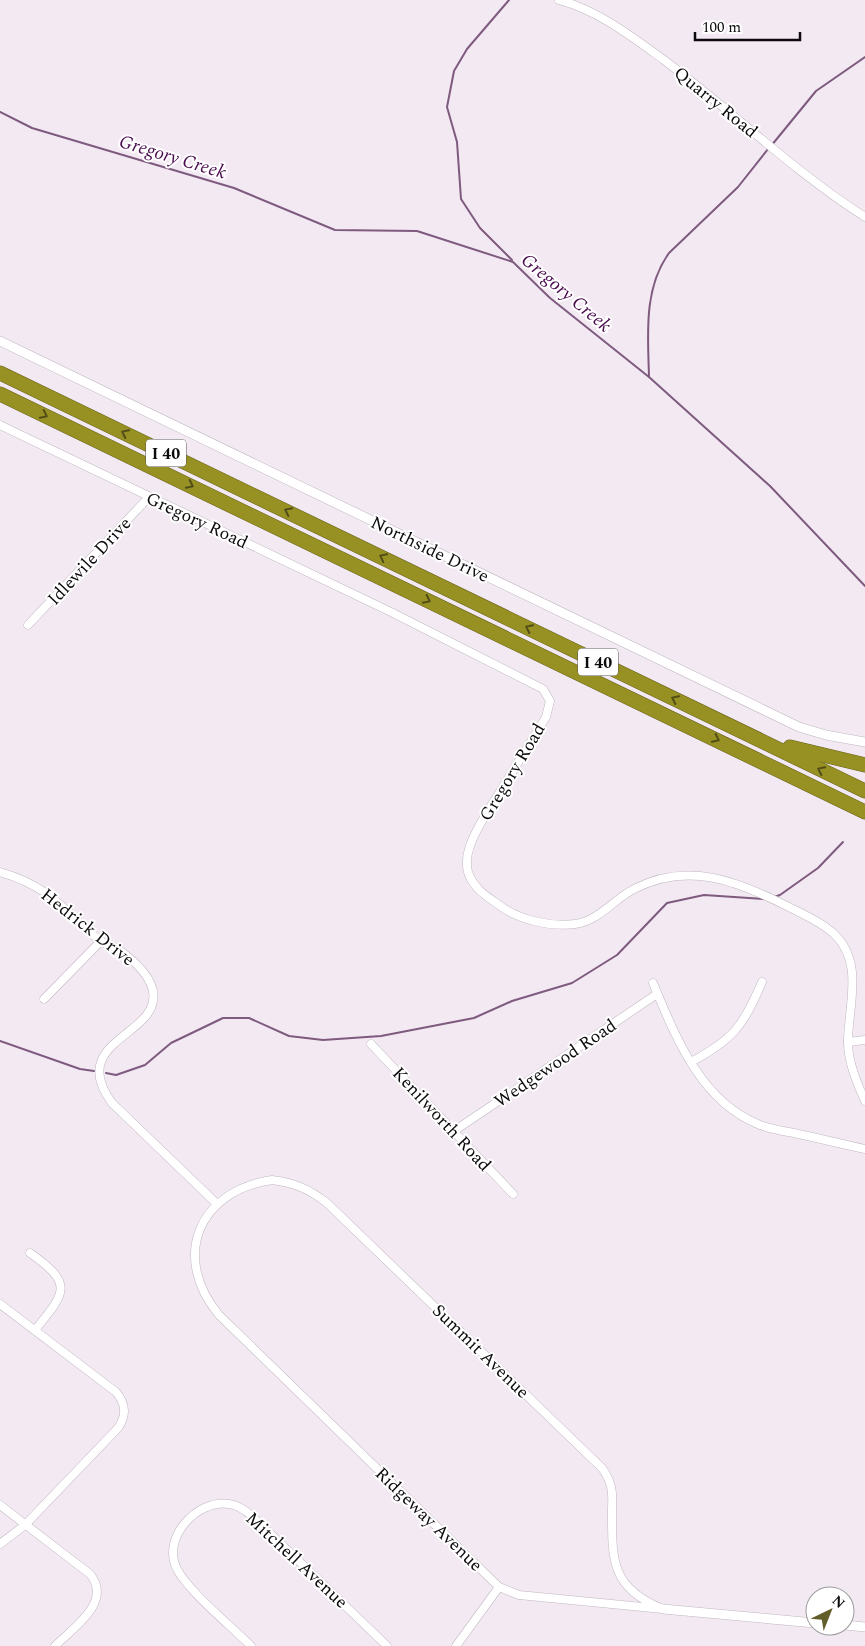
<svg xmlns="http://www.w3.org/2000/svg" width="865" height="1646" viewBox="0 0 865 1646" font-family="Spectral,serif">
<style>
.lines{fill:none;stroke-linecap:round;stroke-linejoin:round}
.stream{stroke:#7e5a7f;stroke-width:2}
.minor-casing{stroke:#c0b7c1;stroke-width:9}
.tertiary-casing{stroke:#c0b7c1;stroke-width:10}
.motorway-casing{stroke:#67611b;stroke-width:15}
.minor{stroke:#fff;stroke-width:8}
.tertiary{stroke:#fff;stroke-width:9}
.motorway{stroke:#979023;stroke-width:14}
.oneway{stroke:#524d18}
.labels{text-anchor:middle;stroke-width:4;stroke-linejoin:round;paint-order:stroke}
.shield{fill:#fff;stroke:#565456;stroke-width:1}
.shield-label{font-size:16px;font-weight:bold;fill:#0d0a0d}
.street-label{font-size:18px;fill:#0d0a0d;stroke:#fff}
.water-label{font-size:19px;font-style:italic;fill:#4a0b4f;stroke:#fff}
</style>
<rect width="100%" height="100%" fill="#f3e9f3"/>
<g class="lines">
<g class="stream">
<path d="M509,0l-42,49 -13,22 -7,36 10,35 4,57 19,29 32,32"/>
<path d="M0,112l32,16 202,60 101,42 82,1 96,31 37,36 99,79 121,109 95,100"/>
<path d="M771,146l45,-55 49,-34"/>
<path d="M649,377c-1,-41 -6,-88 20,-124l69,-66 30,-38"/>
<path d="M774,897l6,-2 38,-27 25,-26"/>
<path d="M0,1041l80,28 14,2"/>
<path d="M106,1073l10,2 29,-10 26,-22 52,-25h26l40,18 34,4 58,-4 93,-18 38,-17 60,-18 45,-28 50,-52 37,-8 60,4"/>
</g>
<g class="minor-casing">
<g id="minor">
<path d="M559,0c40,11 72,36 105,60 68,51 129,111 201,157"/>
<path d="M0,425l391,187 152,77 7,12 -4,16c-16,26 -32,52 -48,78 -10,16 -22,33 -28,51 -3,8 -4,18 -2,26 5,16 18,24 31,33 20,15 51,22 76,19 24,-3 39,-25 59,-35 54,-28 103,-8 153,17 15,8 33,15 46,27 32,29 15,73 15,109 0,20 9,41 17,59"/>
<path d="M28,625l121,-128"/>
<path d="M0,872c49,14 63,37 99,68 6,4 14,6 20,10 16,11 38,31 34,51 -5,35 -84,44 -41,102l105,101"/>
<path d="M653,983c23,55 48,119 107,142 11,4 23,6 34,8 24,5 47,11 71,16"/>
<path d="M44,999l57,-58"/>
<path d="M848,1042l17,-2"/>
<path d="M371,1044l142,150"/>
<path d="M691,1062c43,-23 52,-36 71,-80"/>
<path d="M454,1131l203,-137"/>
<path d="M272,1180c23,3 37,9 55,23l275,265c10,14 11,24 10,40 0,51 -2,80 51,101l-144,-14 -20,-8 -280,-272c-48,-58 -21,-124 53,-135z"/>
<path d="M30,1253c44,31 36,39 5,77"/>
<path d="M0,1304l116,88c10,12 11,23 2,36l-93,97 -25,19"/>
<path d="M0,1505l90,69c23,28 -17,54 -35,72"/>
<path d="M251,1646c-19,-19 -63,-55 -74,-77 -16,-31 20,-70 52,-65 9,1 16,6 23,12l135,130"/>
<path d="M456,1646l43,-59"/>
</g>
</g>
<g class="tertiary-casing">
<g id="tertiary">
<path d="M0,341l799,386 27,8 39,7"/>
<path d="M663,1609l152,14"/>
<path d="M845,1625l20,2"/>
</g>
</g>
<g class="motorway-casing">
<g id="motorway">
<path d="M0,373l865,418"/>
<path d="M0,394l865,418"/>
<path d="M790,747l75,18"/>
</g>
</g>
<use href="#minor" class="minor"/>
<use href="#tertiary" class="tertiary"/>
<use href="#motorway" class="motorway"/>
</g>
<defs><path id="oneway-chevron" d="M-2-3.5L2.5 0L-2 3.5" fill="none" stroke-width="1.6" stroke-linecap="round" stroke-linejoin="round" transform="scale(1.25)"/></defs>
<g class="oneway">
<use href="#oneway-chevron" transform="translate(44 415) rotate(26)"/>
<use href="#oneway-chevron" transform="translate(125 433) rotate(-154)"/>
<use href="#oneway-chevron" transform="translate(190 485) rotate(26)"/>
<use href="#oneway-chevron" transform="translate(288 511) rotate(-154)"/>
<use href="#oneway-chevron" transform="translate(383 557) rotate(-154)"/>
<use href="#oneway-chevron" transform="translate(427 600) rotate(26)"/>
<use href="#oneway-chevron" transform="translate(529 628) rotate(-154)"/>
<use href="#oneway-chevron" transform="translate(675 699) rotate(-154)"/>
<use href="#oneway-chevron" transform="translate(716 739) rotate(26)"/>
<use href="#oneway-chevron" transform="translate(821 770) rotate(-154)"/>
</g>
<g class="labels">
<g class="shield">
<rect x="146" y="439.5" width="40" height="27" rx="4"/>
<rect x="578" y="648.5" width="40" height="27" rx="4"/>
</g>
<g class="shield-label">
<text x="166" y="459">I 40</text>
<text x="598" y="668">I 40</text>
</g>
<g class="street-label">
<text transform="translate(716 102) rotate(39)" y="6">Quarry Road</text>
<text transform="translate(197 520) rotate(25)" y="6">Gregory Road</text>
<text transform="translate(430 549) rotate(26)" y="6">Northside Drive</text>
<text transform="translate(89 561) rotate(-47)" y="6">Idlewile Drive</text>
<text transform="translate(512 772) rotate(-59)" y="6">Gregory Road</text>
<text transform="translate(88 927) rotate(38)" y="6">Hedrick Drive</text>
<text transform="translate(555 1063) rotate(-34)" y="6">Wedgewood Road</text>
<text transform="translate(442 1119) rotate(47)" y="6">Kenilworth Road</text>
<text transform="translate(481 1351) rotate(44)" y="6">Summit Avenue</text>
<text transform="translate(429 1519) rotate(44)" y="6">Ridgeway Avenue</text>
<text transform="translate(297 1560) rotate(43)" y="6">Mitchell Avenue</text>
</g>
<g class="water-label">
<text transform="translate(173 156) rotate(17)" y="7">Gregory Creek</text>
<text transform="translate(567 292) rotate(40)" y="7">Gregory Creek</text>
</g>
</g>
<g transform="translate(830 1611) rotate(43)"><circle r="24" fill="#ffffff" stroke="#9e9d9e"/>
<path d="M0-4L9 19L0 12L-9 19Z" fill="#615e2b"/>
<text y="-8" font-size="14" font-weight="bold" text-anchor="middle" fill="#0d0a0d">N</text>
</g>
<path d="M695 32v8h105v-8" fill="none" stroke="#0d0a0d" stroke-width="2.5"/>
<text x="702" y="32" font-size="15" fill="#0d0a0d" stroke="#ffffff" stroke-width="4" paint-order="stroke">100 m</text>
</svg>
